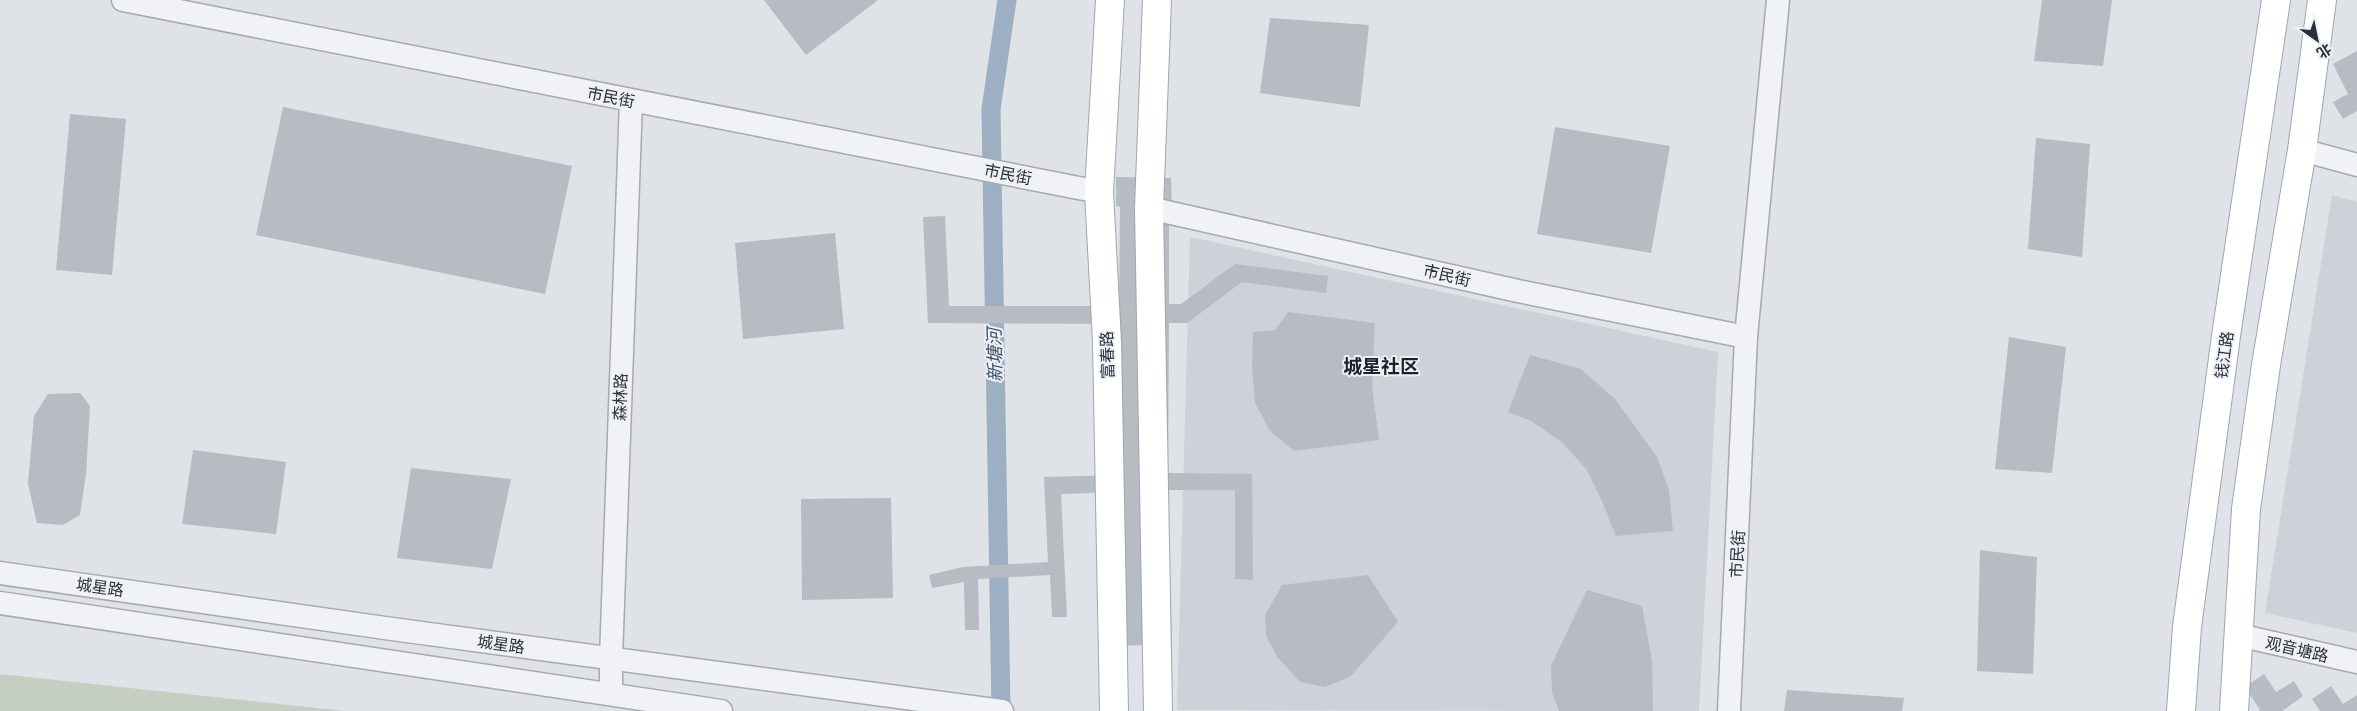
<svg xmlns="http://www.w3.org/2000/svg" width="2357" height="711" viewBox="0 0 2357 711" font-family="Raleway,'Noto Sans SC',sans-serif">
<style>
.built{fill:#cdd1d8}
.green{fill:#c4cfc1}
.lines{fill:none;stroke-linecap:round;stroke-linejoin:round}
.canal{stroke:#9dafc3;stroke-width:19}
.building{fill:#b7bbc2}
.minor-casing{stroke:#a5a9b0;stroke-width:25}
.major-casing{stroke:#9fa6b1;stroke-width:30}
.minor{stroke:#f1f2f5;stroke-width:22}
.major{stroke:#fff;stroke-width:28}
.labels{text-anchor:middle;stroke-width:4;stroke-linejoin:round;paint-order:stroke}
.street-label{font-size:16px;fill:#29303c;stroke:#eef0f4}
.water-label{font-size:18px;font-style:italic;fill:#384e6b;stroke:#eef0f4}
.quarter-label{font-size:19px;font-weight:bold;fill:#1c212c;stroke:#eef0f4}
</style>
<rect width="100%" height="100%" fill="#dfe2e6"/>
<g class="built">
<path d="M2332,195l25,7v431l-92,-20z"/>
<path d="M1190,237l528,115 -19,359 -522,-1z"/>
</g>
<path class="green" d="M0,674l345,37h-345z"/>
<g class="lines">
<path class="canal" d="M1001,711l-10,-602 16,-109"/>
</g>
<g class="building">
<path d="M764,0h114l-72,55z"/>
<path d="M2042,0h70l-9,66 -69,-5z"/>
<path d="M1270,18l99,7 -9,82 -100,-14z"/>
<path d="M2357,51v60l-14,8 -10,-17 15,-8 -15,-30z"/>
<path d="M283,107l289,59 -27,128 -289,-59z"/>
<path d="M70,114l56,5 -14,156 -56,-5z"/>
<path d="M1555,127l115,19 -19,107 -114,-19z"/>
<path d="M2036,138l54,6 -8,113 -54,-8z"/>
<path d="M1116,177l55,1 1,29 -3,-1v98h12l54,-40 93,12 -2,17 -84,-11 -55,41h-18l-1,150 84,1 1,106 -18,-1v-89h-67v115l3,1 1,38 -55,2 2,-154 -58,2 6,123h-15l-2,-42 -72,4 1,51h-14l-1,-48 -32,6 -3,-13 34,-8 85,-5 -4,-85 75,-2v-151l-191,-1 -5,-106 22,-1 4,90h170l1,-99 -4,-1z"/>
<path d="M835,233l9,96 -101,10 -8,-96z"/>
<path d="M1288,312l87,11 -3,63 7,54 -85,11 -24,-20 -15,-28 -3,-37 1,-34 22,-2z"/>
<path d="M2009,337l57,10 -14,126 -57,-4z"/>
<path d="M1530,355l51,14 34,30 42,58 12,33 4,41 -57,5 -14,-35 -15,-31 -25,-28 -31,-21 -23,-9z"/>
<path d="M80,393l10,13 -4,68 -6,41 -17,10 -26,-2 -9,-39 6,-68 14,-22z"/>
<path d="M193,450l93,12 -10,72 -94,-10z"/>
<path d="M411,468l100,11 -19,90 -95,-11z"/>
<path d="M891,498l2,100 -91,2 -1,-101z"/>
<path d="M1980,550l57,7 -4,117 -56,-3z"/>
<path d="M1368,575l30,47 -48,55 -25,10 -25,-5 -22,-24 -12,-22 -1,-21 17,-30z"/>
<path d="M1587,590l55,16 10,55 1,50h-94l-7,-19 -1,-26z"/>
<path d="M2264,674l12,18 18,-11 9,15 -21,15h-24l2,-1 -15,-23z"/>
<path d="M2331,686l12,18 14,-9v16h-37l-8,-12z"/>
<path d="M1787,690l117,8 -2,13h-118z"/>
</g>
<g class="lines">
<g class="minor-casing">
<g id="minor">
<path d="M123,0l976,192"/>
<path d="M2302,150l55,15"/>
<path d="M1149,208l369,83 228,46"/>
<path d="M0,573l392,56 610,82"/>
<path d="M0,603l721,108"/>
<path d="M2238,635l119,27"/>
<path d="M611,693v-34l20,-558"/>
<path d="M1729,711l17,-374 32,-337"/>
</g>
</g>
<g class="major-casing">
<g id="major">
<path d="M1110,0l-11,192 8,150 7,369"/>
<path d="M1157,0l-8,208 9,503"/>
<path d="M2181,711l6,-84 39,-291 50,-336"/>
<path d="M2234,711l12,-202 20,-144 36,-215 20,-150"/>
</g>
</g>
<use href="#minor" class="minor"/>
<use href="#major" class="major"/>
</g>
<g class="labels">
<g class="street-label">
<text transform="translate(611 97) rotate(11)" y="6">市民街</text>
<text transform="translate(1008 174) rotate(11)" y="6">市民街</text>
<text transform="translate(1447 275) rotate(13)" y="6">市民街</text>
<text transform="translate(1107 355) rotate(-92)" y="6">富春路</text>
<text transform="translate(2224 355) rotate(-82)" y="6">钱江路</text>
<text transform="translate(620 397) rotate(-88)" y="6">森林路</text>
<text transform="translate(1737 554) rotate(-87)" y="6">市民街</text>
<text transform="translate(100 587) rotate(8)" y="6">城星路</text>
<text transform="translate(501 644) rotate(8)" y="6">城星路</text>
<text transform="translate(2297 649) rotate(13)" y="6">观音塘路</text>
</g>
<g class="water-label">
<text transform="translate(995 355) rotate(-91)" y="6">新塘河</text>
</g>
<g class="quarter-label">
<text x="1381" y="373">城星社区</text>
</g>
</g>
<g transform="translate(2317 40) rotate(147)" stroke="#eef0f4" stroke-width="4" paint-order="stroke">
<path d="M0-4L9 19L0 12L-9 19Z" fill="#29303c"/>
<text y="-8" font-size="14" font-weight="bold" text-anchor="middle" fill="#29303c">北</text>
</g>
</svg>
